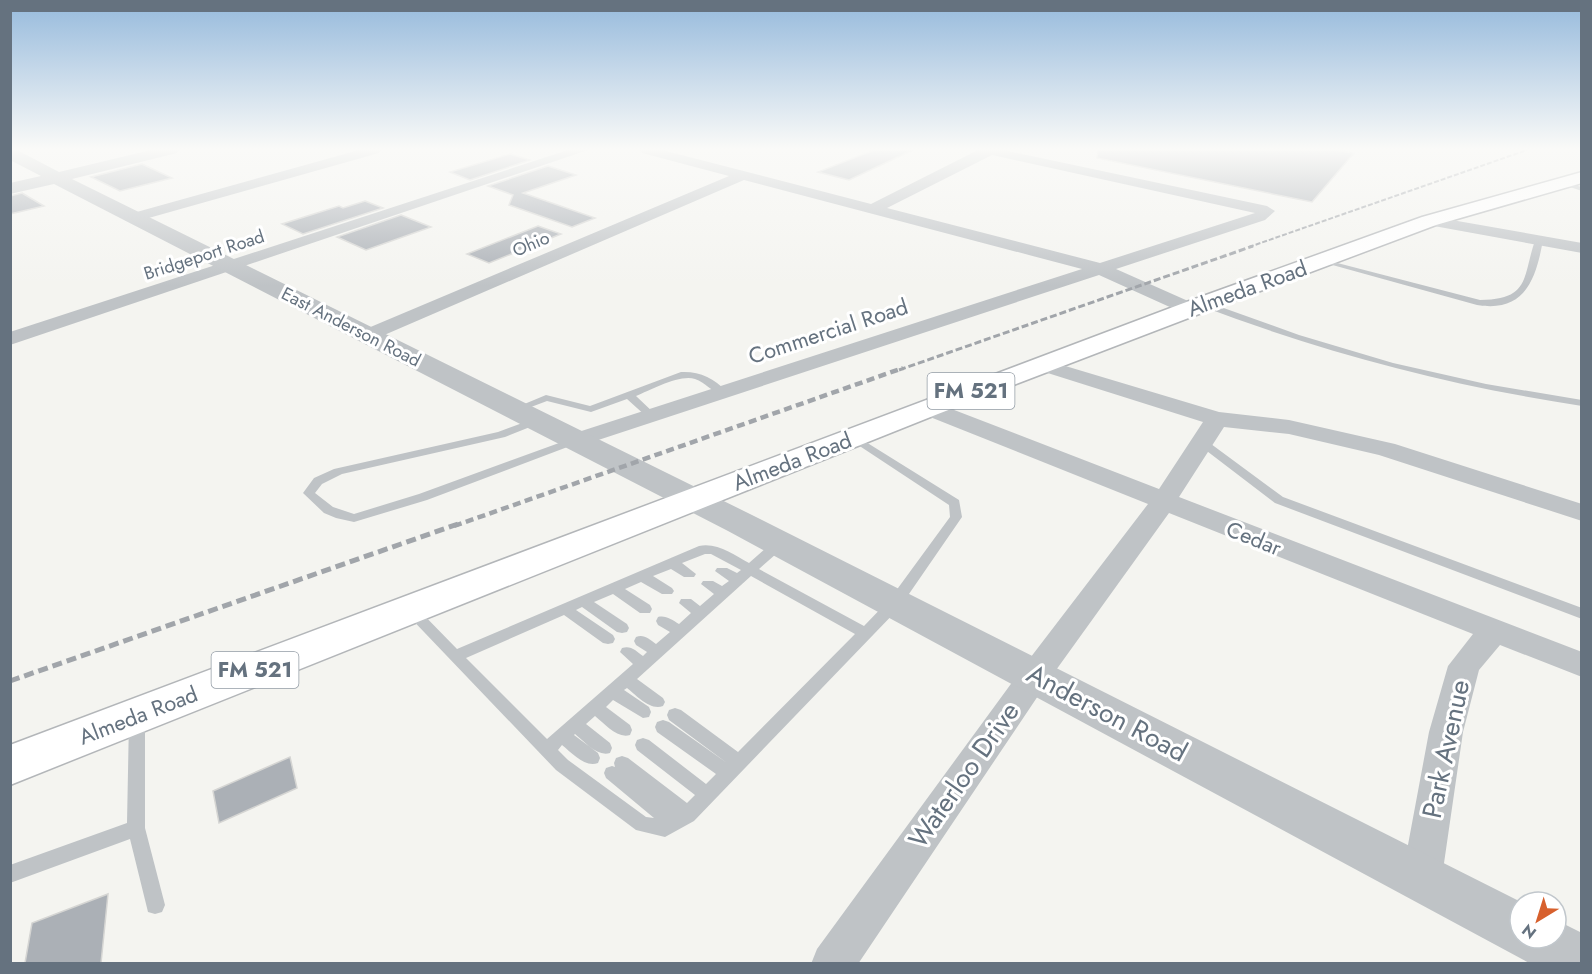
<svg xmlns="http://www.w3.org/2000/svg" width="1592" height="974" viewBox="0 0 1592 974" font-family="Jost,sans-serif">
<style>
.building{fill:#abb0b6;stroke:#d5d5d3;stroke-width:1.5}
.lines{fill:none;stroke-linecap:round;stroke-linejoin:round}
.primary-casing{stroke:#b3b6b9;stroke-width:3}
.service{fill:#bfc3c6;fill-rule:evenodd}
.minor{fill:#bfc3c6;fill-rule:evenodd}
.tertiary{fill:#bfc3c6;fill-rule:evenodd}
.primary{fill:#fff;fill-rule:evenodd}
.rail-far3{stroke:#a1a5aa;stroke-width:2;stroke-dasharray:5 2;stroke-linecap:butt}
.rail-far2{stroke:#a1a5aa;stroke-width:3;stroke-dasharray:7 3;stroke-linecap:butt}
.rail-far1{stroke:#a1a5aa;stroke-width:4.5;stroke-dasharray:8 4.5;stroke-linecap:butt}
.rail{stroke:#a1a5aa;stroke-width:5;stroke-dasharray:10 5;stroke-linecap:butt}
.labels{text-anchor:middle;stroke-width:6;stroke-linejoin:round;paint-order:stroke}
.far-street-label{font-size:18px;fill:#65727f;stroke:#fff}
.shield{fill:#fff;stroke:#939ca5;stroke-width:1.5}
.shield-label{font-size:21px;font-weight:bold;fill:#65727f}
.street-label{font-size:22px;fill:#65727f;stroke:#fff}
.near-street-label{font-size:27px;fill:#65727f;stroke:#fff}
</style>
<rect width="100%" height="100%" fill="#f4f4f0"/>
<g class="building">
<path d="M874,150h39l-64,30 -31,-8z"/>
<path d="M1098,150h238l18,3 -42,49 -215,-44z"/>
<path d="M510,154l20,6 -60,20 -20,-8z"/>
<path d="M142,164l30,14 -52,13 -29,-14z"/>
<path d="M548,166l28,9 -53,18 72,25 -23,9 -63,-22 4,-10 -25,-9z"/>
<path d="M22,193l22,13 -34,8v-18z"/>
<path d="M365,201l18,7 -80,26 -21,-10 57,-18 4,2z"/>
<path d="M401,215l30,12 -65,23 -29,-13z"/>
<path d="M538,226l23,8 -72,29 -22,-9z"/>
<path d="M290,757l7,31 -78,35 -6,-32z"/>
<path d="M108,894l-7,69h-76l7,-40z"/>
</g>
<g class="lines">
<g class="primary-casing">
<path id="primary" d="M1582,172v11l-146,42 -237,89 -261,100 -928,371v-40l1171,-441 241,-87z"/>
</g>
<g class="service">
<path d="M1558,181l24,6v4l-24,-8z"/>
<path d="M1536,238l7,2c-7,39 -18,73 -66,65l-159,-44 4,-2 158,41c52,0 42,-25 56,-62z"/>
<path d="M1204,301l95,34 94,28 93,21 96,16v6c-131,-20 -257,-53 -381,-100v-4z"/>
<path d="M681,372c18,-1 33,6 45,19l-1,2c-12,2 -19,-11 -30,-14 -15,-5 -44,11 -59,17l20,19 -5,3 -4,-1 -20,-18 -36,13 -44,-11 -32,12 -5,-3 36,-15 44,11z"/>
<path d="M536,418l4,1 1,2 -1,2 -35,14 -163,37 -20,10 -7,9 18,14 21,7 65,-20 151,-55 4,-1 6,3 -2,2 -151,57 -73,22 -18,-4 -12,-5 -21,-20 11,-15 20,-9 164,-37z"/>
<path d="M853,434l106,66 3,17 -62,90 -206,214 -29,16 -29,-7 -80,-60 -153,-160 2,-4h10l42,43 242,-103c18,-4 35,9 50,17l25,-22h10l1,3 -1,3 -25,22 105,57 26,-27 60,-82 -1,-12 -100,-66 -2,-2 2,-2zM705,554h6l30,16 -4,3 -10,-5h-10l-2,3 14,10 -7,5 -9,-5h-10l-2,3 13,10 -14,12 -9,-7h-10l-2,4 12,10 -12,11c-7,-4 -13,-9 -21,-7l-2,4 2,4 12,7 -14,12c-7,-5 -12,-10 -20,-7l-2,4 2,4 11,7 -4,4c-7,-5 -12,-11 -21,-8l-2,4 13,12 -86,75 -81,-81 98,-43 39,28 5,1 5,-1 2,-4 -2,-4 -37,-25 6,-3 35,25 5,1 5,-1 2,-4 -2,-4 -33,-22 19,-8 27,19h10l2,-4 -2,-4 -25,-16 16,-7 21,12h10l2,-3 -2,-3 -19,-12 18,-7 13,8h10l2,-3 -14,-11zM751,576l104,58 -117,118 -57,-42 -6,-2 -6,2 -2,5 2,5 58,43 -58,-41 -6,-2 -6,2 -2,5 2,5 59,42 -10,10 -57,-44 -6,-2 -6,2 -2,5 2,5 58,45 -8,8 -59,-45 -6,-2 -6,2 -2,5 1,4 -3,-1 -6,2 -2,5 2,5 48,40 -8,-1 -78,-57 -10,-10 4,-5c10,8 23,23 36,18l2,-5 -2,-5 -24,-18 1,-1c10,8 22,23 35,19l2,-5 -2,-5 -24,-19 9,-8c10,8 22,23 35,19l2,-5 -2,-5 -24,-18 7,-7 30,18 6,-1 2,-5 -2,-5 -25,-17 3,-2c9,7 23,23 36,18l2,-4 -2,-4 -26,-19z"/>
<path d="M1203,440l4,1 76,56 299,111v11l-307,-116 -76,-58 -2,-2 2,-2z"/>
<path d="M137,713l6,2 2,5v108l20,77 -3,7 -7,2 -7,-2 -18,-73 -120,44v-18l117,-42 2,-103 2,-5z"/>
</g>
<g class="minor">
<path d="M359,150h22l-2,3 -241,68h-12l-2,-3 2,-3z"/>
<path d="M568,150h20l-578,195v-13z"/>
<path d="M640,150h22l209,54 107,-54h25l264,56 8,5 -10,9 -149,49 81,36 2,4 -2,4h-14l-84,-38 -525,173 -8,-2 -4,-5 4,-5 516,-167 -338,-89 -369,159h-14l-3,-4 3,-4 368,-155 -87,-23zM992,155l263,58 -155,50 -213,-55z"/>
<path d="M1429,216l153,27v10l-159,-29 -2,-3 2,-3z"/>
<path d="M1042,359l177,53 70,8 106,24 187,60v17l-203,-66 -90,-21 -65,-7 -45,70 403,155v25l-82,-32 -21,25 -16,62 -21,145 -6,14 -14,5 -14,-5 -6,-14 27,-145 19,-66 25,-32 -304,-121 -123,171 -188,280h-47l6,-15 207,-283 124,-162 -228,-91 -3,-5 3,-5h16l223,86 44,-67 -168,-53 -4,-4 4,-4z"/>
</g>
<path class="tertiary" d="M10,150h7l42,22 92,-22h28l-2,3 -105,26 680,336 769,387 -1,36h36v-18l26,13v31h-51l-803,-433 -674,-347 -44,10v-11l31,-7 -31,-16z"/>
<use href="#primary" class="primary"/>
<path class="rail-far3" d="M1249,247l278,-97"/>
<path class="rail-far2" d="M899,370l354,-124"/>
<path class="rail-far1" d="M454,526l449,-158"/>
<path class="rail" d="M10,681l448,-157"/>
</g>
<linearGradient id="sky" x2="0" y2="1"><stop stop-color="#96badc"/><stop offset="0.52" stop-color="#fafaf8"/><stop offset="1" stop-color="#fafaf8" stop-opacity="0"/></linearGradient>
<rect width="1592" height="286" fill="url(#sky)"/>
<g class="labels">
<g class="far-street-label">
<text transform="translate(531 244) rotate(-23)" y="6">Ohio</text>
<text transform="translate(204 255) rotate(-18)" y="6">Bridgeport Road</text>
<text transform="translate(351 327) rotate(27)" y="6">East Anderson Road</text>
</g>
<g class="shield">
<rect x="927.5" y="373" width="87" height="36" rx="4.5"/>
<rect x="211.5" y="652" width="87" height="36" rx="4.5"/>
</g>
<g class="shield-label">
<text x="971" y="398">FM 521</text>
<text x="255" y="677">FM 521</text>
</g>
<g class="street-label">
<text transform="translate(1247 288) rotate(-20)" y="8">Almeda Road</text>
<text transform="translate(828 331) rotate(-18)" y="8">Commercial Road</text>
<text transform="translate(792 461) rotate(-21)" y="8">Almeda Road</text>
<text transform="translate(1254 538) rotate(22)" y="8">Cedar</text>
<text transform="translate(138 715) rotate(-21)" y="8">Almeda Road</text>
</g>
<g class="near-street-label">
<text transform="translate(1107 713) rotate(28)" y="9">Anderson Road</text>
<text transform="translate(1446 749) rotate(-78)" y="9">Park Avenue</text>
<text transform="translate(964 775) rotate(-55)" y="9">Waterloo Drive</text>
</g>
</g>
<rect width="1592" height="974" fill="none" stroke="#65727f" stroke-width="24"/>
<g transform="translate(1538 920) rotate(218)"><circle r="28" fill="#ffffff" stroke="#c1c7cc" stroke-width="1.5"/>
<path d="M0-4.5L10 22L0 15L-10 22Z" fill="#d7602d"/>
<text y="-9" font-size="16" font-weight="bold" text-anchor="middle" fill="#65727f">N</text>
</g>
</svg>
